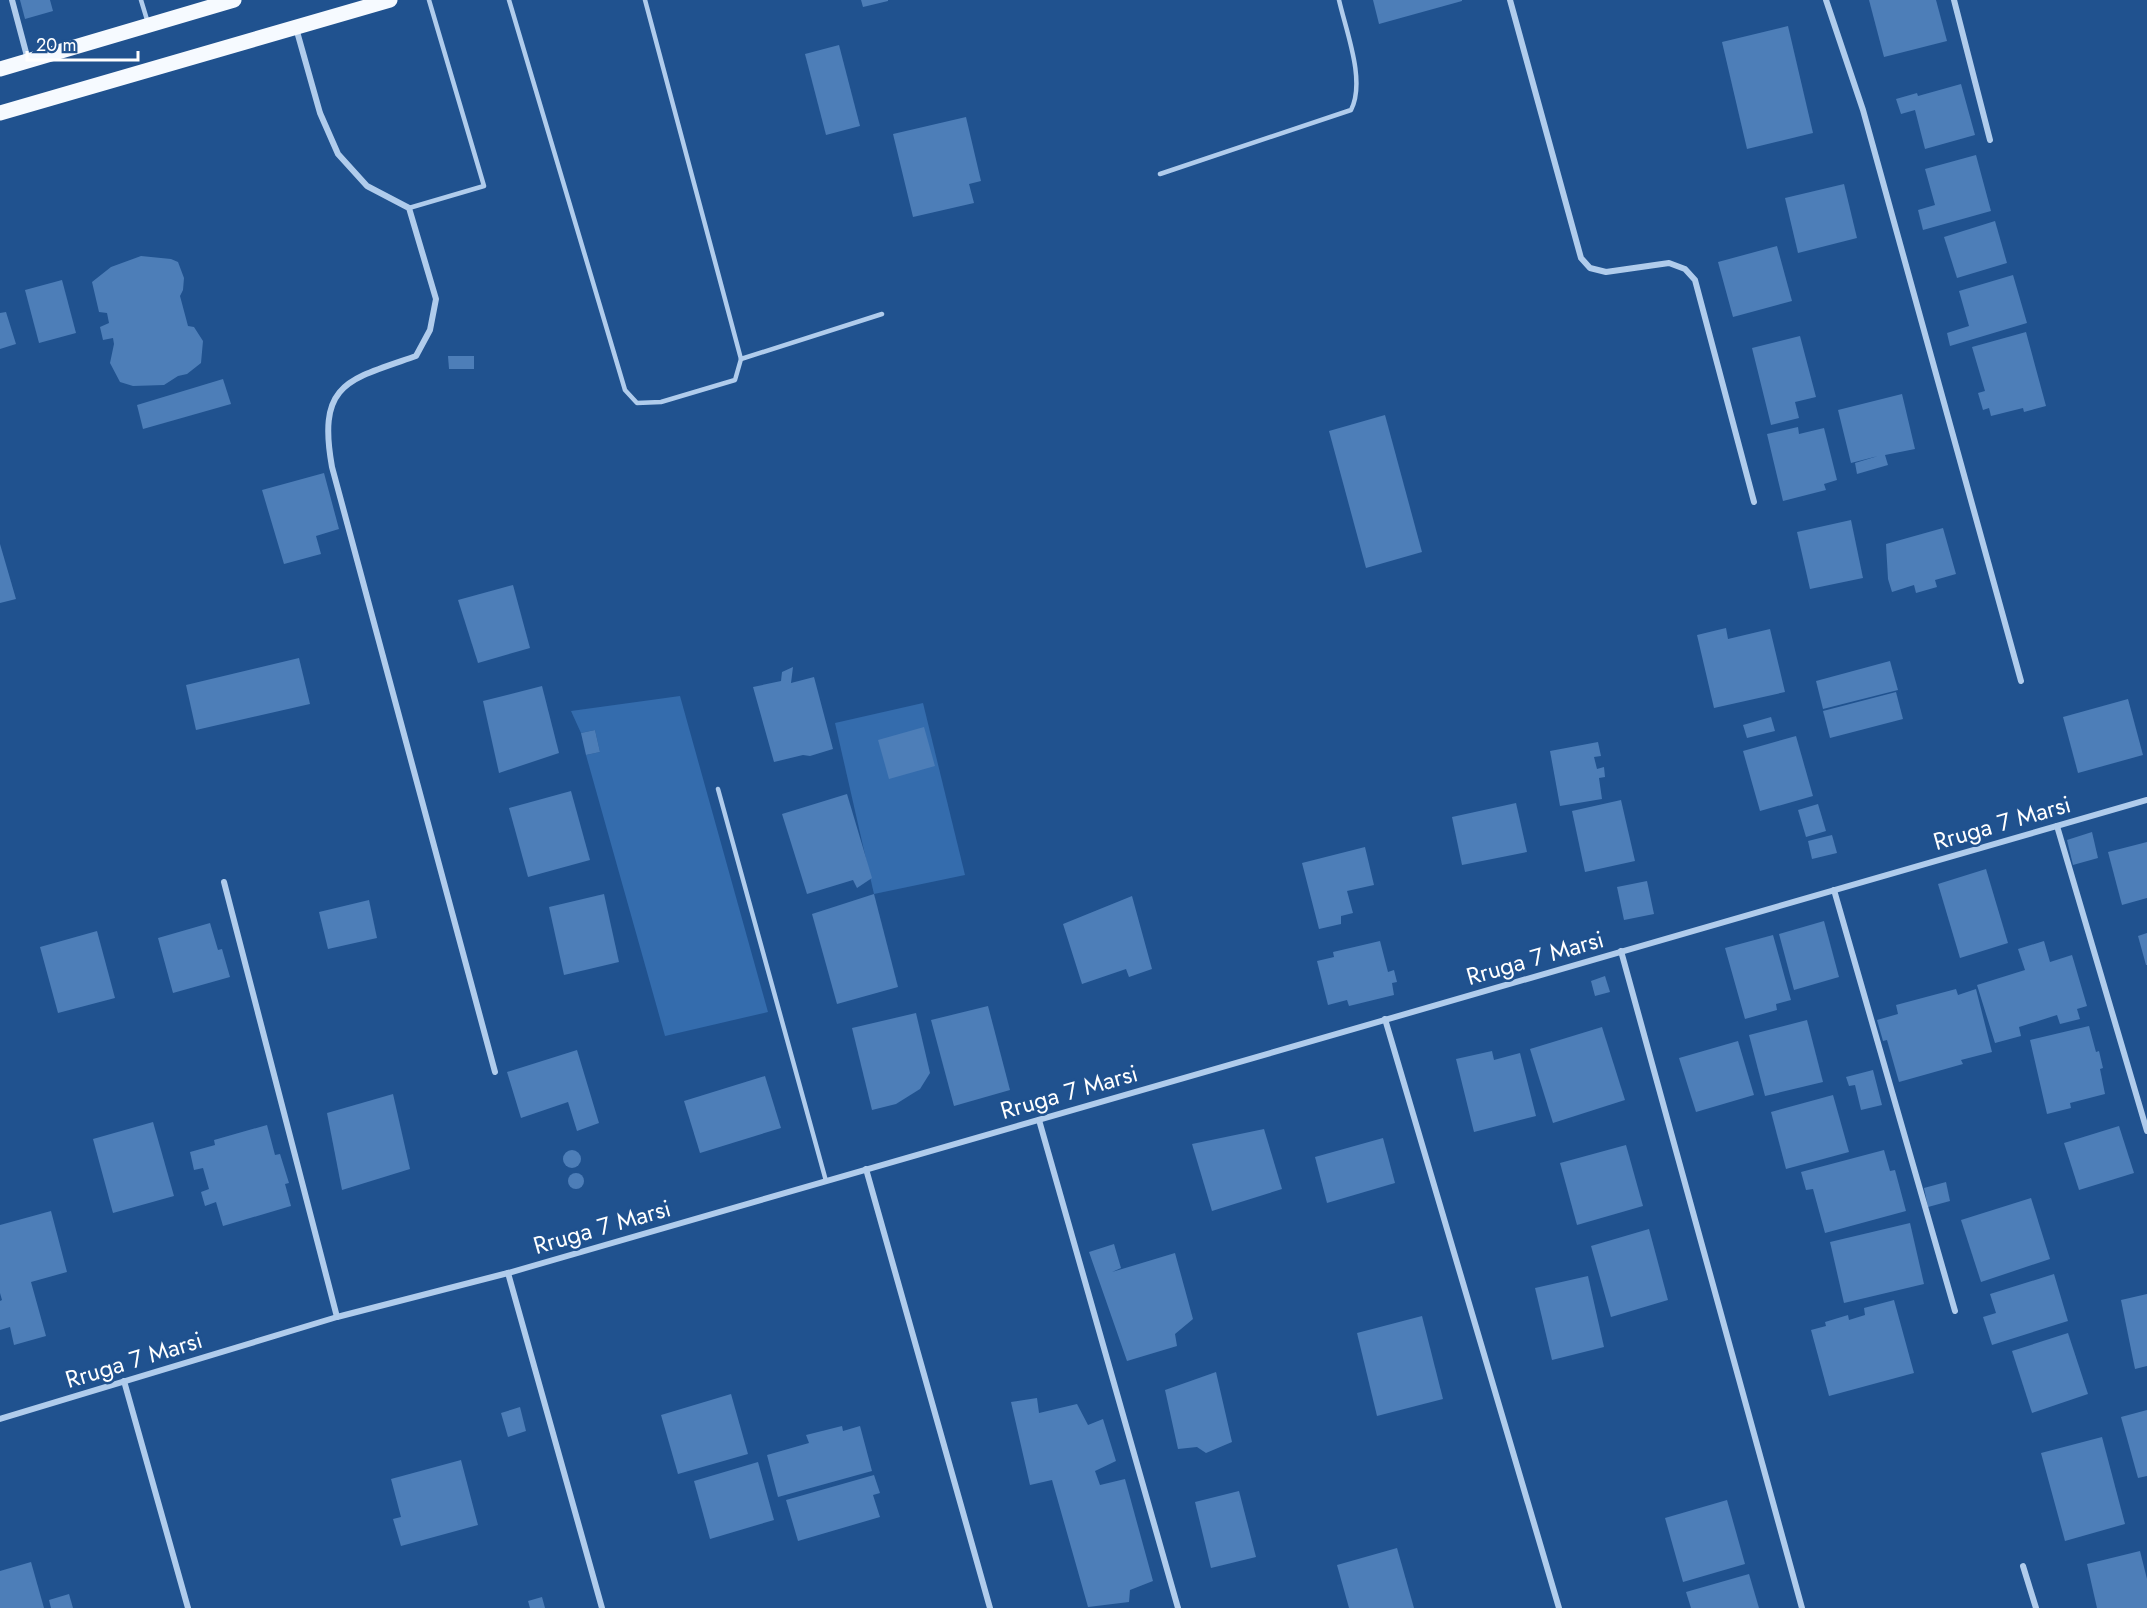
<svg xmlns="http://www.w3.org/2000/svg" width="2147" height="1608" viewBox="0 0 2147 1608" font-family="Jost,sans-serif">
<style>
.green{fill:#346cad}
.building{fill:#4d7eb8}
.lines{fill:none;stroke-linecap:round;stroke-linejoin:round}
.service{stroke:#b0ccec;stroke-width:4.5}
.minor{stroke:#b0ccec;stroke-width:6}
.primary{stroke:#f6faff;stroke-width:15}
.labels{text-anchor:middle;stroke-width:5;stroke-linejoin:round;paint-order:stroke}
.street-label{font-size:24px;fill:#fff;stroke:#20528f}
</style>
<rect width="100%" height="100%" fill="#20528f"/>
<g class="green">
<path d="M680,696l88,316 -103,24 -79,-281 14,-3 -5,-22 -14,3 -10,-22z"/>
<path d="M923,703l42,172 -91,19 -39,-171z"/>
</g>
<g class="building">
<path d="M20,0h30l3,11 -28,8z"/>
<path d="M861,0h27v1l-25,6z"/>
<path d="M1373,0h89v1l-83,23z"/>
<path d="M1869,0h67l11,41 -63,16z"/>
<path d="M1788,26l25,107 -66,16 -25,-107z"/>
<path d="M839,45l21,81 -34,9 -21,-81z"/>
<path d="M1961,84l14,51 -50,14 -10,-39 -14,4 -5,-15 21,-6 1,3z"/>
<path d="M966,117l15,64 -12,3 5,19 -61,14 -20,-83z"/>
<path d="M1976,155l15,56 -68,19 -5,-20 17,-5 -10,-36z"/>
<path d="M1844,184l13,54 -59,15 -13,-55z"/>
<path d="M1995,221l12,42 -50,15 -13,-41z"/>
<path d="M1777,246l15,55 -59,16 -15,-55z"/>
<path d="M141,256l30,3 7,3 6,16 -1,12 -3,6 8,30 6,1 9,14 -2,22 -14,11 -9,2 -14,9 -31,1 -13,-4 -10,-19 4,-19 -1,-6 -10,2 -3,-13 9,-4 -2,-10 -8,-1 -7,-30 19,-15z"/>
<path d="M2013,275l14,48 -77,23 -3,-13 22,-7 -10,-35z"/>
<path d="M62,280l14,53 -37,10 -14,-53z"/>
<path d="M6,312l10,32 -16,5v-36z"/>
<path d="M2026,332l20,74 -22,6 -1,-4 -32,8 -2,-8 -6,2 -5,-17 7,-2 -13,-44z"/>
<path d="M1800,336l16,61 -21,5 4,16 -28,7 -19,-77z"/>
<path d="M448,356h26v13h-25z"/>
<path d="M223,379l8,25 -88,25 -6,-24z"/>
<path d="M1902,394l13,55 -30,6 3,10 -31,9 -2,-11 23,-7 -27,7 -13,-53z"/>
<path d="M1385,415l37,137 -56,16 -37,-137z"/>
<path d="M1798,427l1,7 25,-6 13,52 -13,4 2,6 -43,11 -16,-67z"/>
<path d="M324,473l15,56 -23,7 5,18 -37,10 -22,-74z"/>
<path d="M1851,520l12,58 -53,11 -13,-57z"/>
<path d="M1943,528l13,46 -21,6 2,7 -21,6 -2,-8 -22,7 -4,-13 -2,-35z"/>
<path d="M0,544l16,55 -16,4z"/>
<path d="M513,585l17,63 -52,15 -20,-63z"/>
<path d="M1726,628l2,11 42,-10 15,63 -71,16 -17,-73z"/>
<path d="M299,658l11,46 -114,26 -10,-45z"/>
<path d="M1890,661l8,29 -75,19 -7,-28z"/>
<path d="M793,667l-2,16 23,-6 19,72 -23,7 -7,-1 -29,7 -21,-75 28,-6 1,-9z"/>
<path d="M542,686l17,67 -60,20 -16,-72z"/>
<path d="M1896,692l7,27 -73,19 -7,-27z"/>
<path d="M2128,699l15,56 -65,18 -15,-56z"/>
<path d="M1771,717l4,14 -28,7 -4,-13z"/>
<path d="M924,727l11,39 -46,13 -11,-39z"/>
<path d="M595,730l5,22 -14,3 -5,-22z"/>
<path d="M1796,736l17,60 -53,15 -17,-60z"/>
<path d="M1598,742l3,14 -7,1 3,12 7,-2 1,10 -6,1 3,21 -42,7 -10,-55z"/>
<path d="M571,791l19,69 -62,17 -19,-69z"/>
<path d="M847,794l25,84 -15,10 -4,-8 -46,14 -25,-80z"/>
<path d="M1621,800l14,61 -50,11 -13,-61z"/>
<path d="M1516,803l11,49 -65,13 -10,-48z"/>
<path d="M1818,804l8,27 -20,6 -8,-27z"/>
<path d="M2092,832l6,26 -25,7 -6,-25z"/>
<path d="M1832,835l5,18 -25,6 -4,-18z"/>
<path d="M2147,842v56l-25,7 -14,-53z"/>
<path d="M1365,847l9,38 -27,6 6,22 -12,3v8l-22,5 -17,-66z"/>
<path d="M1986,869l22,74 -48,15 -22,-74z"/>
<path d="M1647,881l7,33 -30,6 -7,-33z"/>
<path d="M604,894l15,68 -55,13 -15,-68z"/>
<path d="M874,894l24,93 -61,17 -25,-90z"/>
<path d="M1132,896l20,73 -23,8 -3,-8 -44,15 -19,-60z"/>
<path d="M369,900l8,38 -49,11 -9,-37z"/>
<path d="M1824,921l15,56 -45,13 -15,-56z"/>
<path d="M210,923l8,27 4,-1 8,28 -57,16 -15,-55z"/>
<path d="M97,931l18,67 -57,15 -18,-66z"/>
<path d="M2147,933v32h-1l-8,-29z"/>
<path d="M1773,935l18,65 -15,4 1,6 -32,9 -20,-71z"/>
<path d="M1380,941l8,31 6,-2 3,12 -5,1 2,12 -45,11 -2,-6 -19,5 -11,-44 17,-4 -1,-5z"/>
<path d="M2044,941l6,21 22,-7 15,51 -10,3 3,10 -20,5 -3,-9 -38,12 2,9 -26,7 -18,-58 48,-15 -7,-21z"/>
<path d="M1605,976l5,16 -15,4 -4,-15z"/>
<path d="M1956,989l2,6 18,-6 16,63 -31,8 2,4 -64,18 -12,-42 -4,1 -6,-21 21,-6 -2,-9z"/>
<path d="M988,1006l22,84 -56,16 -23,-86z"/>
<path d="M916,1013l14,60 -10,16 -24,15 -24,6 -20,-82z"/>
<path d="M1807,1020l16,62 -58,14 -16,-61z"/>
<path d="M2089,1026l7,26 3,-1 4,17 -3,1 5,25 -35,9 1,5 -24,6 -17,-74z"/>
<path d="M1602,1027l23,73 -72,23 -23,-74z"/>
<path d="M1738,1041l16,54 -58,17 -17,-54z"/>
<path d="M577,1050l22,73 -22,8 -9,-29 -47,16 -14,-46z"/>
<path d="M1492,1051l2,9 26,-7 16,63 -62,16 -18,-73z"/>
<path d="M1873,1070l9,35 -21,5 -6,-25 -6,1 -3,-9z"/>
<path d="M765,1076l16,52 -81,25 -16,-52z"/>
<path d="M393,1094l17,75 -68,21 -15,-77z"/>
<path d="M1833,1095l16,57 -63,17 -15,-57z"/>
<path d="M153,1122l21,74 -61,17 -20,-74z"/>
<path d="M267,1125l8,30 5,-1 9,29 -4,1 6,22 -68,20 -7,-24 -11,4 -4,-14 8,-3 -6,-21 -9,2 -4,-18 25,-7 -1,-5z"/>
<path d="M2119,1126l15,47 -55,17 -15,-47z"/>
<path d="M1264,1129l18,60 -70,22 -20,-67z"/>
<path d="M1383,1138l12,45 -68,20 -12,-46z"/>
<path d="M1626,1145l17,61 -66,19 -17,-62z"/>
<circle cx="572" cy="1159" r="9"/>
<path d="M1884,1150l6,21 5,-1 11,41 -81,22 -12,-44 -7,1 -5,-18z"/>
<circle cx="576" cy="1181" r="8"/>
<path d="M1946,1182l4,19 -22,6 -4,-19z"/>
<path d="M2031,1198l19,61 -69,23 -20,-62z"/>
<path d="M51,1211l16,61 -36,10 15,54 -32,9 -4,-18 -10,3v-29l2,-1 -2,-7v-68z"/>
<path d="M1910,1223l14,61 -80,19 -14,-61z"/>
<path d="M1649,1229l19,71 -57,17 -20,-71z"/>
<path d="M1114,1244l7,24 -9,4 63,-19 18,66 -18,15 2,12 -50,15 -38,-109z"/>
<path d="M2054,1274l14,47 -76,24 -9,-28 13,-4 -6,-19z"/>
<path d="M1588,1276l16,71 -52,13 -17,-72z"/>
<path d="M2147,1294v72l-12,3 -14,-69z"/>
<path d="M1894,1300l20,73 -85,23 -18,-66 15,-4 -1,-4 23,-7 1,5 16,-5 -1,-7z"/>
<path d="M1422,1316l21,83 -66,17 -20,-83z"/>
<path d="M2068,1333l20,61 -56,19 -20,-62z"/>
<path d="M1216,1372l16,70 -26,11 -9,-6 -19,2 -13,-59z"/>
<path d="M731,1394l17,60 -70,20 -17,-59z"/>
<path d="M1037,1398l2,15 38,-9 11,21 15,-6 13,42 -21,10 5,14 25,-6 28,102 -23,9 -1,12 -41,5 -36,-127 -22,5 -19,-83z"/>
<path d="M520,1407l6,24 -18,6 -7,-24z"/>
<path d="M2147,1410v66l-9,2 -17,-61z"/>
<path d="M842,1426l1,5 17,-5 12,45 -94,26 -11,-42 42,-12 -3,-8z"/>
<path d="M2102,1437l23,87 -60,17 -24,-88z"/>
<path d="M461,1460l17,65 -77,21 -8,-27 8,-2 -10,-38z"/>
<path d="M758,1462l16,58 -64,19 -16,-58z"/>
<path d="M874,1475l6,18 -7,2 7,22 -82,24 -12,-41z"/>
<path d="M1239,1491l17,66 -45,11 -16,-66z"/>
<path d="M1727,1500l18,64 -62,18 -18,-64z"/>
<path d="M1397,1548l17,60h-65l-12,-43z"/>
<path d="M2140,1551l7,28v29h-50l-10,-44z"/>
<path d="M31,1562l13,46h-44v-37z"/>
<path d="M1749,1574l10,34h-68l-5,-16z"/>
<path d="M69,1594l4,14h-22l-2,-8z"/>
<path d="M542,1597l3,11h-15l-2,-7z"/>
</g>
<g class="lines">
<g class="service">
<path d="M141,0l7,23"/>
<path d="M509,0l116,390 12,13 24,-1 74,-22 6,-21 -96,-359"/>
<path d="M1160,174l191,-64c15,-29 -5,-79 -12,-110"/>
<path d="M409,208l75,-22 -55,-186"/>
<path d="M741,359l141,-45"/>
<path d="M718,789l108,392"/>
</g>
<g class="minor">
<path d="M12,0l16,60"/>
<path d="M1510,0l71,258 9,10 16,4 63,-9 16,6 10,11 59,222"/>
<path d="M1826,0l37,110 158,571"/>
<path d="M1954,0l36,140"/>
<path d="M296,28l24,85 18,41 29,32 42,22 27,91 -6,31 -14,26c-69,24 -99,27 -84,111l163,605"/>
<path d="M2057,826l90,305"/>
<path d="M224,882l113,435"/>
<path d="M1834,890l121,421"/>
<path d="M1621,951l181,657"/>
<path d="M1385,1019l174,589"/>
<path d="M1039,1120l139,488"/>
<path d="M866,1169l124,439"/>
<path d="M508,1273l94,335"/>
<path d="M124,1381l64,227"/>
<path d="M0,1419l337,-102 171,-44 1639,-473"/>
<path d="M2023,1566l13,42"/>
</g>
<g class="primary">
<path d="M0,69l234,-69"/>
<path d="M0,113l390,-113"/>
</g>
</g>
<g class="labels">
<g class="street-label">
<text transform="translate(2002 823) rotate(-16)" y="8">Rruga 7 Marsi</text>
<text transform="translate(1535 958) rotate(-16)" y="8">Rruga 7 Marsi</text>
<text transform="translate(1069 1092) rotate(-16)" y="8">Rruga 7 Marsi</text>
<text transform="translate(602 1227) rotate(-16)" y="8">Rruga 7 Marsi</text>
<text transform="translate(134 1360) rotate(-17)" y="8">Rruga 7 Marsi</text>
</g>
</g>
<path d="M27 51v9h111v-9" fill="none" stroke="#ffffff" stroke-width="3"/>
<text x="36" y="51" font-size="18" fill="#ffffff" stroke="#20528f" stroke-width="4.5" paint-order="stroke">20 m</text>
</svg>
